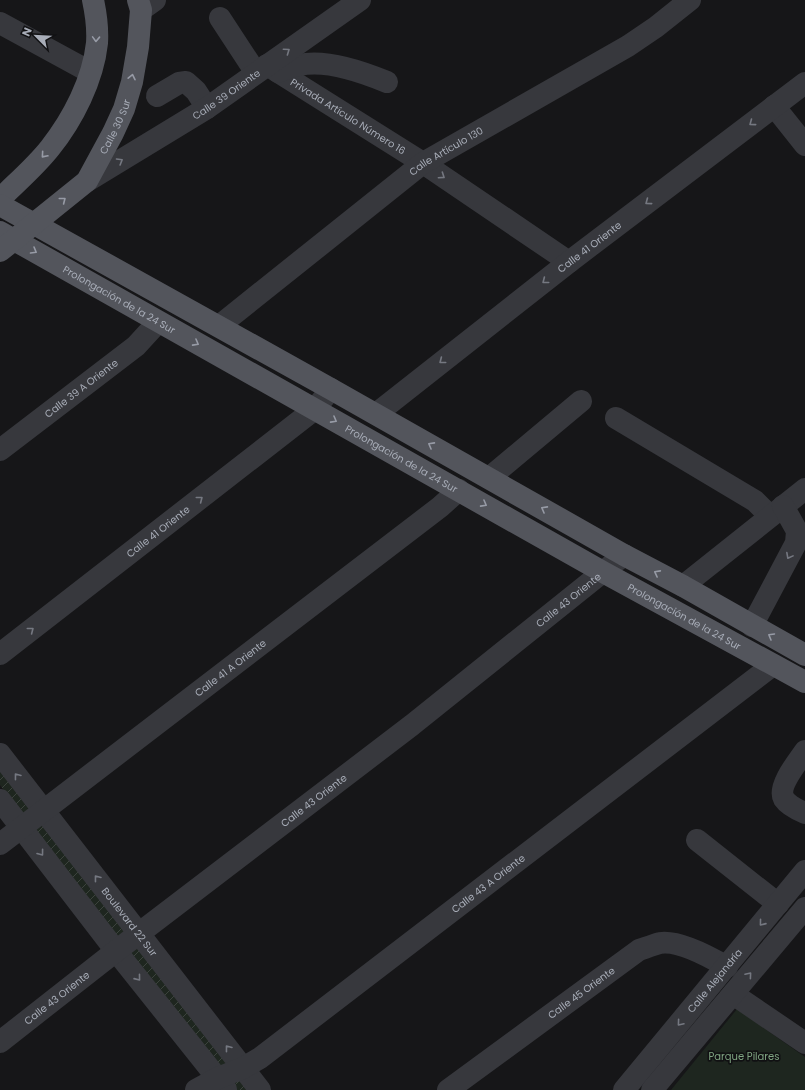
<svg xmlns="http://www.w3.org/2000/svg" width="805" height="1090" viewBox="0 0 805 1090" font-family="Poppins,sans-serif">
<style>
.green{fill:#1e261f}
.garden{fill:url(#garden-furrows)}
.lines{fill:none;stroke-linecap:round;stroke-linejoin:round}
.minor{stroke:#37383d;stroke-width:22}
.major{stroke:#53555c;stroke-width:22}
.oneway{stroke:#979ba6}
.oneway2{stroke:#757881}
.labels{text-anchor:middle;stroke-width:3.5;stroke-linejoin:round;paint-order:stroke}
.street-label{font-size:10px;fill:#a8adb8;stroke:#111113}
.park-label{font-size:10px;fill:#7fa381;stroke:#111113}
</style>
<defs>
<pattern id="garden-furrows" width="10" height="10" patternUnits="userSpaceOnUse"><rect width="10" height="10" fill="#1e261f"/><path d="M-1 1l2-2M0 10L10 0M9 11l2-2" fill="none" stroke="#3c433d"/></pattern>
</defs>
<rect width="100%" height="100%" fill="#161618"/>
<path class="green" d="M737,1009l68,48v33h-134z"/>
<path class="garden" d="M0,764l254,326h-24l-230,-305z"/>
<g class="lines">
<g class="minor">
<path d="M141,10l14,-10"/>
<path d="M220,18l36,55"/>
<path d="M0,23l90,49"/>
<path id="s1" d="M267,65l156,98 146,99"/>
<path d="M278,72c7,-3 14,-6 21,-7 26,-6 64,7 88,17"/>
<path d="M157,96l22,-13 7,-1 10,9 11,17"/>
<path d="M774,106l31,39"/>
<path id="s2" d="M87,181l120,-73 153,-108"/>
<path id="s3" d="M219,326l204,-163 205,-117 28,-19 34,-27"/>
<path id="s4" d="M376,414l193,-152 236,-179"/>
<path d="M616,418l139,83 15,15"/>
<path id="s5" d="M0,450l136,-104 22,-24"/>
<path d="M489,478l92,-77"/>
<path d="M683,586l122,-97"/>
<path d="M752,626l44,-83 1,-12 -14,-25"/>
<path id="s6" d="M0,654l315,-245 16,-20"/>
<path d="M805,751c-7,10 -28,36 -21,48 4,6 14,11 21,14"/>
<path id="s7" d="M0,754l260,336"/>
<path d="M0,800l116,151 110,138"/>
<path d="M697,840l81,64"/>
<path id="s8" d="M0,844l440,-337 19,-17"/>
<path d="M733,994l72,49"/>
<path id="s9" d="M0,1042l116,-91 296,-226 212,-170"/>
<path id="s10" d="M196,1090l22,-12 25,-10 17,-10 513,-393"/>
<path id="s11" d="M448,1090l191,-140c6,-2 14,-5 21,-7 19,-3 50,14 67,24"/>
<path id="s12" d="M624,1090l181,-219"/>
<path d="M652,1090l153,-182"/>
</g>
<g class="major">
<path d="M0,199c17,-17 35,-32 50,-51 23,-29 43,-68 47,-105 1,-15 -1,-29 -4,-43"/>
<path d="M0,205l331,184 293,166 59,31 122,69"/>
<path id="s13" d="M0,232l603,340 202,110"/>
<path id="s14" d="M0,251l87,-70 26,-48 11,-24 8,-27 6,-35 3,-37 -3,-10"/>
</g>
</g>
<defs><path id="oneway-chevron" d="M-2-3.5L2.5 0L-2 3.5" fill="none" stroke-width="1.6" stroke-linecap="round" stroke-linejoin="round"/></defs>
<g class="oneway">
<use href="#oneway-chevron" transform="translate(96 39) rotate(92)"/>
<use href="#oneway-chevron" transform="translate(132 77) rotate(-78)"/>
<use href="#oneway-chevron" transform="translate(44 155) rotate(131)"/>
<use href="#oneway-chevron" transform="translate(63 200) rotate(-38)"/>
<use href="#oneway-chevron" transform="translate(34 251) rotate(30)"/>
<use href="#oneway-chevron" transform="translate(196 343) rotate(29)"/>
<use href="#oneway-chevron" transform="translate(334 420) rotate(29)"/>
<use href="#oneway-chevron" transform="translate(431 445) rotate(-151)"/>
<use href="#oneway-chevron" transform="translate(484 504) rotate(29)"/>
<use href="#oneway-chevron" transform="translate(544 509) rotate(-151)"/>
<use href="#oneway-chevron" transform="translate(657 573) rotate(-152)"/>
<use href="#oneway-chevron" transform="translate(771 636) rotate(-150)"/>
</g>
<g class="oneway2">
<use href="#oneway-chevron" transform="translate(287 51) rotate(-35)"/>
<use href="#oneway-chevron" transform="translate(752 123) rotate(143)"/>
<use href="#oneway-chevron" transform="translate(120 161) rotate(-31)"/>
<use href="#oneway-chevron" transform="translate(442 176) rotate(34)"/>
<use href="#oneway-chevron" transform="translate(648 202) rotate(143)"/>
<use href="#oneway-chevron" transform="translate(545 281) rotate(142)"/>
<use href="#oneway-chevron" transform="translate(442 361) rotate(142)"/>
<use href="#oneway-chevron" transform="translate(200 499) rotate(-38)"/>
<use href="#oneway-chevron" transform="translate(789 556) rotate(118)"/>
<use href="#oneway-chevron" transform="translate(31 630) rotate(-38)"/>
<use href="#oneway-chevron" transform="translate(17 776) rotate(-128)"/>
<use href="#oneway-chevron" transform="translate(41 853) rotate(53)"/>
<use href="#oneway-chevron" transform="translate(97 878) rotate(-128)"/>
<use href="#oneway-chevron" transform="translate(762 923) rotate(129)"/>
<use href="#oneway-chevron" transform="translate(749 975) rotate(-50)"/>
<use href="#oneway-chevron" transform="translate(138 978) rotate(51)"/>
<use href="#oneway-chevron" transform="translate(680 1023) rotate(130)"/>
<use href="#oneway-chevron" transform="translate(228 1048) rotate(-128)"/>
</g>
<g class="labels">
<g class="street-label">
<text dy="4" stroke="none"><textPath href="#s2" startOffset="164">Calle 39 Oriente</textPath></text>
<text dy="4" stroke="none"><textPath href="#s1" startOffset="96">Privada Artículo Número 16</textPath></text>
<text dy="4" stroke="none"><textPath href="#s14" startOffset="173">Calle 30 Sur</textPath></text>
<text dy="4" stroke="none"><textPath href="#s3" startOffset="287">Calle Artículo 130</textPath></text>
<text dy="4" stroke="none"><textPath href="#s4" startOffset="271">Calle 41 Oriente</textPath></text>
<text dy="4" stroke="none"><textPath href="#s13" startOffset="137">Prolongación de la 24 Sur</textPath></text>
<text dy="4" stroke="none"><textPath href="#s5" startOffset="102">Calle 39 A Oriente</textPath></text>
<text dy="4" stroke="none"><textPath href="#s13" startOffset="461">Prolongación de la 24 Sur</textPath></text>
<text dy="4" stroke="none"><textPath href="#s6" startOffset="200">Calle 41 Oriente</textPath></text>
<text dy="4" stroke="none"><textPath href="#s9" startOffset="720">Calle 43 Oriente</textPath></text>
<text dy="4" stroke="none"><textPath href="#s13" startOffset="785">Prolongación de la 24 Sur</textPath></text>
<text dy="4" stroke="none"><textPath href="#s8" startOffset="290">Calle 41 A Oriente</textPath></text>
<text dy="4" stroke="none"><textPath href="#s9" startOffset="396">Calle 43 Oriente</textPath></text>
<text dy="4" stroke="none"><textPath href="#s10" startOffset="359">Calle 43 A Oriente</textPath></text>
<text dy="4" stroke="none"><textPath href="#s7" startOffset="212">Boulevard 22 Sur</textPath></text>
<text dy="4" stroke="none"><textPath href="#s12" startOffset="142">Calle Alejandría</textPath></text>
<text dy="4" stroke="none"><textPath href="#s11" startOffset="165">Calle 45 Oriente</textPath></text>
<text dy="4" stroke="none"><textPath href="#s9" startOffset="72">Calle 43 Oriente</textPath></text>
</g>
<g class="park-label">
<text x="744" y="1060">Parque Pilares</text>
</g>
</g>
<g transform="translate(36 36) rotate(294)" stroke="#111113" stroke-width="3" paint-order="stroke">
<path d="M0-3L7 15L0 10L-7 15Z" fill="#a8adb8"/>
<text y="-6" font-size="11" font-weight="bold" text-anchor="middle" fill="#a8adb8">N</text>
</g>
</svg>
